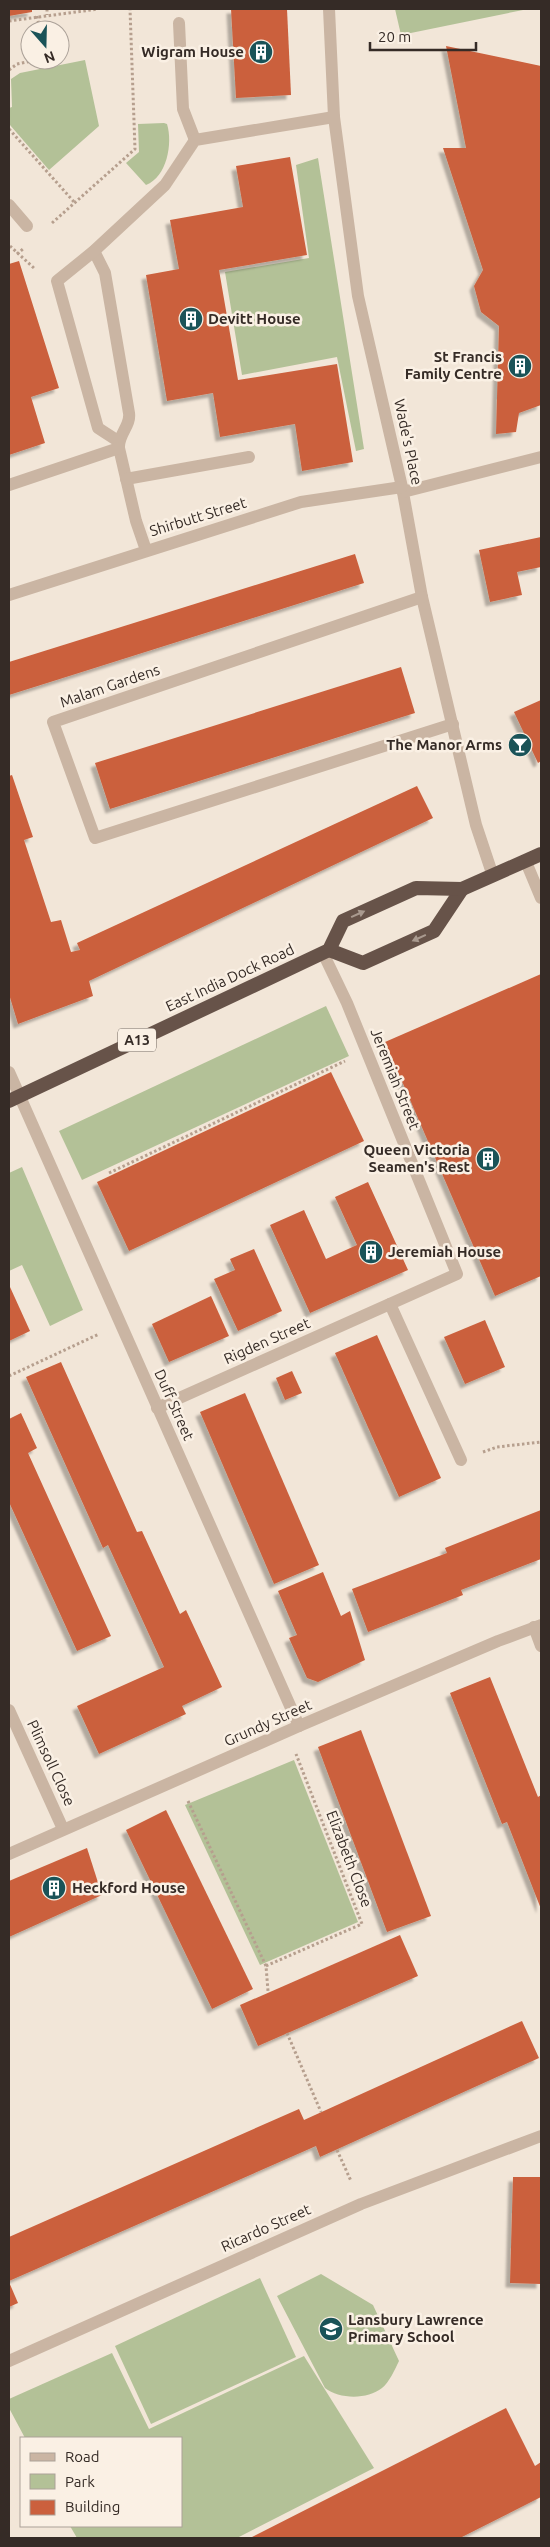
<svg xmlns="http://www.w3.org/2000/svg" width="550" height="2547" viewBox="0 0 550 2547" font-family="Ubuntu,sans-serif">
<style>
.green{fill:#b3c197}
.building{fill:#cb603d;filter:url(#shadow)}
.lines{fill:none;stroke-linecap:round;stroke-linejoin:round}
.path{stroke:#b69f8e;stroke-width:3;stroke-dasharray:2.5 2.5;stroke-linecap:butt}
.service{stroke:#cab5a3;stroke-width:12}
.minor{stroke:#cab5a3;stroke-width:12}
.trunk{stroke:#675349;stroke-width:14}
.oneway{fill:#a99a8f}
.labels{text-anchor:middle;stroke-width:5;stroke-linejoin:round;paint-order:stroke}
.shield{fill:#faf0e4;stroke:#70665f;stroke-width:1}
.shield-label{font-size:14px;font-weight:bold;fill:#352b26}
.poi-label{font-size:15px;font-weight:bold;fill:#352b26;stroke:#faf0e4;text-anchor:end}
.street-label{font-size:15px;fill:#352b26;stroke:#faf0e4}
</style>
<defs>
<filter id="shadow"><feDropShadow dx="-4.5" dy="4.5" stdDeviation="1" flood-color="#0004"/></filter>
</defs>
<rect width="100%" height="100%" fill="#f2e6d8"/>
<g class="green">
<path d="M395,9h133l-127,26z"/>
<path d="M85,60l14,66 -50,44 -39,-45 -1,-17 3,-1 -1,-28 9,-6z"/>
<path d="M164,123l3,1c6,19 0,53 -21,61l-20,-22 13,-11 -1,-28z"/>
<path d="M318,158l46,291 -8,2 -19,-94 -95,18 -17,-103 84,-14 -13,-93z"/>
<path d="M326,1006l23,50 -267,124 -23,-49z"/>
<path d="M22,1167l61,143 -33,16 -28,-61 -13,6v-98z"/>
<path d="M294,1760l64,162 -98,43 -75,-160z"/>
<path d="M321,2274l52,31 26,56c-4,8 -10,22 -17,27 -15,12 -43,11 -57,0l-48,-92z"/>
<path d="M260,2278l36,79 -145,67 -36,-78z"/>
<path d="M112,2353l37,76 155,-73 70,112 -137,70h-160l-7,-12h111v-88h-156l-16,-30v-9z"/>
</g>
<g class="building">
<path d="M9,9h23v3l-23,4z"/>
<path d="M231,9h56l4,86 -55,3z"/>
<path d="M446,46l95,20v339l-22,8 -3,19 -20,2 3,-108 -18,-14 -7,-26 9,-16 -40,-122h23z"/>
<path d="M290,157l17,98 -88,15 19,110 99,-16 16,98 -51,9 -7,-47 -75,13 -7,-44 -46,8 -21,-126 33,-6 -9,-49 73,-13 -7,-41z"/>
<path d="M19,261l40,127 -28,9 14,46 -36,12v-191z"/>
<path d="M541,537v30l-24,5 5,23 -32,7 -11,-52z"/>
<path d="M355,554l9,29 -355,112v-33z"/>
<path d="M401,667l14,46 -305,96 -15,-46z"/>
<path d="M541,700v61l-3,2 -24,-51z"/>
<path d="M12,775l21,62 -9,3 27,82 10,-2 10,32 9,-2 -3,-7 340,-157 16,32 -344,163 4,15 -75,28 -9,-30v-218z"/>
<path d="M541,974v302l-46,20 -110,-254z"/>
<path d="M331,1072l33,69 -235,110 -32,-69z"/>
<path d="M368,1182l40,88 -98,43 -40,-88 34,-15 22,49 31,-14 -22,-48z"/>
<path d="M254,1249l28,62 -44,20 -24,-52 21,-9 -5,-11z"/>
<path d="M10,1287l20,44 -21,10v-53z"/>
<path d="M211,1296l18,40 -60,26 -17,-38z"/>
<path d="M485,1320l20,47 -40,17 -21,-47z"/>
<path d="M377,1335l64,143 -42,19 -64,-144z"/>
<path d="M61,1362l76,170 5,-1 38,83 6,-4 36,77 -40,19 4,8 -87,40 -22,-48 87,-39 -56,-122 -5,3 -77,-171z"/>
<path d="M292,1371l10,22 -17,7 -9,-22z"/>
<path d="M245,1393l74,172 -45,19 -74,-172z"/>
<path d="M21,1413l16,35 -9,5 83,183 -34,15 -68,-149v-83z"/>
<path d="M541,1510v49l-80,31 2,5 -95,37 -16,-43 95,-36 -2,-5z"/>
<path d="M323,1572l18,44 9,-5 15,49 -47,22 -11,-4 -18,-40 8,-3 -19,-44z"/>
<path d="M490,1677l48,120 3,-2v114l-34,-87 -5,2 -52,-131z"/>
<path d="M361,1730l70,186 -44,16 -69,-185z"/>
<path d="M166,1810l87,179 -41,20 -86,-179z"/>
<path d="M87,1848l15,47 -93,42v-56z"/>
<path d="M400,1935l18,41 -160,70 -18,-41z"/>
<path d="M522,2021l17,37 -219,99 -4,-11 -307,135v-44l290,-128 5,11z"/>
<path d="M513,2177h28v107l-31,-1z"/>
<path d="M9,2282l9,21 -9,4z"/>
<path d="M506,2408l29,58 6,-4v35l-81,41h-210z"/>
</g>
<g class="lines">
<g class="path">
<path d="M47,9v6"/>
<path d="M37,16l3,14"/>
<path d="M9,21l89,-12"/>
<path d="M44,60l1,6"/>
<path d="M9,70l8,-6 19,-4"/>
<path d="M9,129l66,74"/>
<path d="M52,223l83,-74 -5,-140"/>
<path d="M10,246l25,23"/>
<path d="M17,254l6,-5"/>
<path d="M109,1173l236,-112"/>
<path d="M9,1376l90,-42"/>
<path d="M483,1452l14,-5 44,-5"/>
<path d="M188,1801l78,165 2,25"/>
<path d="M266,1966l96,-42 -66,-170"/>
<path d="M287,2033l34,79"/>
<path d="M337,2150l14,31"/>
</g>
<g class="service">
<path d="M179,23l4,86 12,31"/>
<path d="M9,205l18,21"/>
<path d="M94,251l11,22 24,140c2,13 -11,21 -10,35l17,73 10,29"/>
<path d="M118,441l-20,-13 -41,-147 37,-30 71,-66 30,-45 139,-23"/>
<path d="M126,479l123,-22"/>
<path d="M9,485l110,-37"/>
</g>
<g class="minor">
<path d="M329,9l5,108 24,179 44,191 20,110 54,228 17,51"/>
<path d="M403,492l138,-35"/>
<path d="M9,595l292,-93 101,-15"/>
<path d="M422,597l-369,125 42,116 358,-114"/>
<path d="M526,862l15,36"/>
<path d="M9,1072l290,654"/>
<path d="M390,1304l71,156"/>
<path d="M157,1408l300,-134 -110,-271 -24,-50"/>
<path d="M534,1627l7,19"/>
<path d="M9,1710l54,119"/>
<path d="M9,1854l290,-128 199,-85 43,-16"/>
<path d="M9,2361l352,-157 180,-68"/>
</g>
<g class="trunk">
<path d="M329,950l34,13 71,-32 28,-42"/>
<path d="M9,1101l320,-151 14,-29 73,-33 46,1 79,-35"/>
</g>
</g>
<defs><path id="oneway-solid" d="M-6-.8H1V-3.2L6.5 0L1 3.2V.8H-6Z" transform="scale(1.25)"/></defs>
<g class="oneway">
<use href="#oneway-solid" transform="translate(358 914) rotate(-24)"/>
<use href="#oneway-solid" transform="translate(419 938) rotate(156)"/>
</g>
<defs>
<g id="building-disc" transform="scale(1.25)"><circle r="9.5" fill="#1a5358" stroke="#faf0e4"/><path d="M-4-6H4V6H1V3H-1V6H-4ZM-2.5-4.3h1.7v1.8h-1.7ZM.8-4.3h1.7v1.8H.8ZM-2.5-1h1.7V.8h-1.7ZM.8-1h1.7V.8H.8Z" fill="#fff"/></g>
<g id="bar-disc" transform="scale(1.25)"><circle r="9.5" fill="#1a5358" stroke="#faf0e4"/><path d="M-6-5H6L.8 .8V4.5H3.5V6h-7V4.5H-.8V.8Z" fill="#fff"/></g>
<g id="school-disc" transform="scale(1.25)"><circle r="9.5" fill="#1a5358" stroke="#faf0e4"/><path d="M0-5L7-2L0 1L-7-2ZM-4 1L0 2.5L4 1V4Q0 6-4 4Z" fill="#fff"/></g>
</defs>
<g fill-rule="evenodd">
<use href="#building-disc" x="261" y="52"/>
<use href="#building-disc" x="191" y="319"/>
<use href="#building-disc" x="520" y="366"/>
<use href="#bar-disc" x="520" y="745"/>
<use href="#building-disc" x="488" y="1159"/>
<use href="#building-disc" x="371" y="1252"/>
<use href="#building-disc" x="54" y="1888"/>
<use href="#school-disc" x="331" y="2329"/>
</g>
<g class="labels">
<rect class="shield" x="118" y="1028.5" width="38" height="23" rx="4"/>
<g class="shield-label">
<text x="137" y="1045">A13</text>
</g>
<g class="poi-label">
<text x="244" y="57">Wigram House</text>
<text x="208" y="324" text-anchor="start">Devitt House</text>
<text x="502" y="362">St Francis<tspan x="502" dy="17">Family Centre</tspan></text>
<text x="502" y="750">The Manor Arms</text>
<text x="470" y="1155">Queen Victoria<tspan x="470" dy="17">Seamen's Rest</tspan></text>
<text x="388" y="1257" text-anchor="start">Jeremiah House</text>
<text x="72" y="1893" text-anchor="start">Heckford House</text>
<text x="348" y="2325" text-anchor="start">Lansbury Lawrence<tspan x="348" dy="17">Primary School</tspan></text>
</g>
<g class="street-label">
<text transform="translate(408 442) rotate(78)" y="5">Wade's Place</text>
<text transform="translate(198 517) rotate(-17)" y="5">Shirbutt Street</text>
<text transform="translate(110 686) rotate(-19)" y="5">Malam Gardens</text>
<text transform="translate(230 978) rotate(-25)" y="5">East India Dock Road</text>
<text transform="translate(395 1079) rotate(68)" y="5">Jeremiah Street</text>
<text transform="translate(267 1341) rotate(-24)" y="5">Rigden Street</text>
<text transform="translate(174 1405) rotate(66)" y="5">Duff Street</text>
<text transform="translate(268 1723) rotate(-24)" y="5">Grundy Street</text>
<text transform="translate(51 1763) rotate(65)" y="5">Plimsoll Close</text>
<text transform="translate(349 1859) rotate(69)" y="5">Elizabeth Close</text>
<text transform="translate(266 2228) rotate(-24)" y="5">Ricardo Street</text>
</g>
</g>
<rect width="550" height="2547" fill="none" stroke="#352b26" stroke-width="20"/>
<rect x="20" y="2437" width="162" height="90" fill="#faf0e4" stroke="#aba198"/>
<rect x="30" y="2453" width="25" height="8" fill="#cab5a3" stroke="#aba198"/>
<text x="65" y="2462" font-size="15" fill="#352b26">Road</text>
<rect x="30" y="2474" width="25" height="15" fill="#b3c197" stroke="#aba198"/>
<text x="65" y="2487" font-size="15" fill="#352b26">Park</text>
<rect x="30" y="2500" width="25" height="15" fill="#cb603d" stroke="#aba198"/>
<text x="65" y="2512" font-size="15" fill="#352b26">Building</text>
<g transform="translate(45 45) rotate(160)"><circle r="24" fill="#faf0e4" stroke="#aba198"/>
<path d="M0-4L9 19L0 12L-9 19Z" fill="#1a5358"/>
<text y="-8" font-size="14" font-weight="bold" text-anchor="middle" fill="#352b26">N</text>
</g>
<path d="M370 42v8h106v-8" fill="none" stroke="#352b26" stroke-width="2.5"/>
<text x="378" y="42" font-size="15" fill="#352b26" stroke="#faf0e4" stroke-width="4" paint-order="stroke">20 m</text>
</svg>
